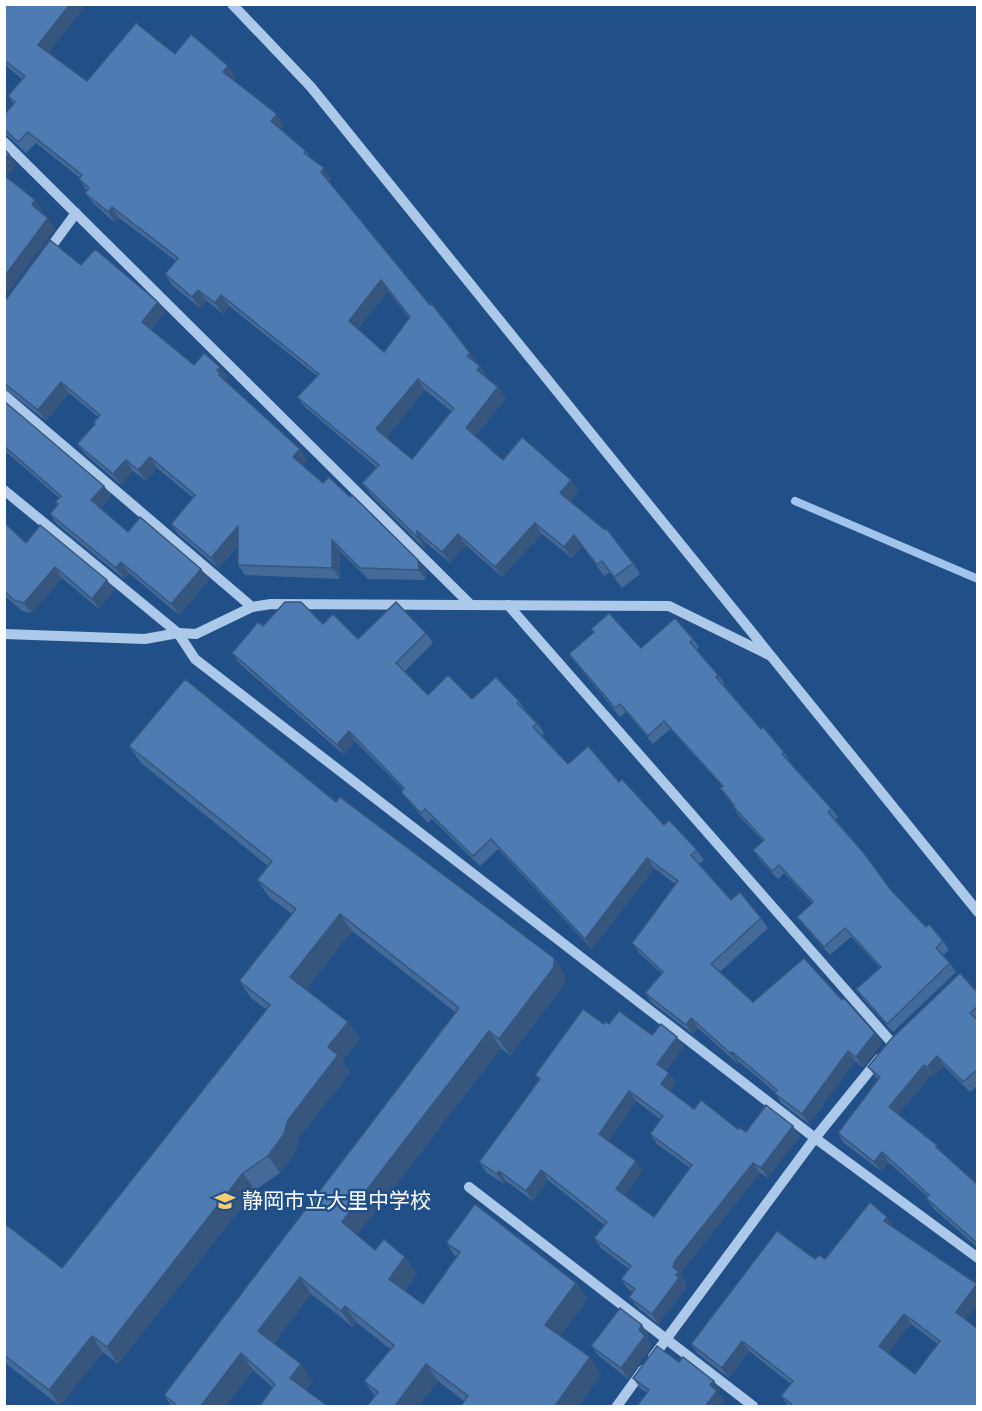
<svg xmlns="http://www.w3.org/2000/svg" width="982" height="1411" viewBox="0 0 982 1411" font-family="Arial,'Noto Sans JP',sans-serif">
<style>
.lines{fill:none;stroke-linecap:round;stroke-linejoin:round}
.stream{stroke:#a0c4eb;stroke-width:8}
.minor{stroke:#acc9ea;stroke-width:10}
.wall{fill:#436a99;fill-rule:evenodd}
.shaded-wall{fill:#37567d}
.building{fill:#4e7bb2;stroke:#37567d;stroke-width:1.5;fill-rule:evenodd}
.labels{text-anchor:middle;stroke-width:5;stroke-linejoin:round;paint-order:stroke}
.poi-label{font-size:21px;fill:#fff;stroke:#214f88;text-anchor:start}
</style>
<rect width="100%" height="100%" fill="#214f88"/>
<g class="lines">
<path class="stream" d="M795,501l183,78"/>
<g class="minor">
<path d="M232,4l79,83 667,825"/>
<path d="M4,142l467,463"/>
<path d="M45,255l31,-42"/>
<path d="M4,395l248,212"/>
<path d="M4,490l174,143 17,26 620,479 163,120"/>
<path d="M508,605l384,438"/>
<path d="M4,634l141,5 33,-6 18,1 56,-27 19,-3 398,2 100,49"/>
<path d="M469,1187l284,219"/>
<path d="M653,1357l162,-219 64,-79"/>
<path d="M617,1406l26,-36"/>
</g>
</g>
<g class="wall">
<path d="M4,4l44,49 39,28 88,-27 61,23 -3,3 51,45 -3,4 25,22 5,8 20,20 -2,3 141,171 7,11 3,2 7,11v1l11,9 8,11 -31,38 28,24 68,20 8,11 -9,10 63,62 7,11 -18,14 -12,-16 -6,4 -22,-30 -10,12 -30,-24 -40,43 -36,-32 -16,18 -25,-21v7l-55,-55 -8,-11 14,-16 -71,-60 -8,-10 20,-21 -88,-70 -6,8 -17,-14 -6,8 -28,-23 -7,-11 11,-13 -57,-43 -4,5 -22,-20 -8,-10 2,-2 -8,-12 1,-1 -44,-35 -10,10 -17,-16 -4,-2 -1,-20 9,-11 -5,-8 14,-17 -18,-15zM388,291l21,27 -25,34 -26,-23zM425,390l26,21 -39,48 -26,-22z"/>
<path d="M81,265l84,47 -14,18 43,35 26,2 8,11 -3,2 2,3 80,77 -4,5 123,106v9l-58,-1 -28,-28v28l-95,-4 -7,-10v-19l-20,22 -40,-34 -7,-10 22,-26 -36,-30 -11,13 -13,-10 -12,14 -36,-31 -8,-10 18,-20 -2,-1 5,-6 -29,-24 -23,28 -42,-33v-86z"/>
<path d="M4,401l100,85 7,10 -10,12 27,24 81,48 -30,35 -50,-42 -5,6 -67,-55 -7,-10 7,-9 -2,-3 4,-4 -55,-48z"/>
<path d="M4,522l22,21 81,37 7,10 -15,19 -37,-31 -31,35 -9,-2 -18,-16z"/>
<path d="M323,624l35,15 68,-6 7,10 -28,28 23,24 44,4 47,2 7,10h-1l12,12 7,10 -2,2 26,29 51,18 45,43 33,25 7,10 -5,4 32,36 30,18 7,10 -48,44 33,30 89,-2 33,33 7,10 -19,24 -8,-6 -46,63 -28,-21 -6,-11 -36,-30 -1,2 -40,-36 -5,6 -41,-31 -7,-10 17,-19 -23,-21 -7,-10 43,-59 -21,-16 -62,81 -94,-100 -18,17 -48,-47 -4,4 -20,-22 -7,-9 2,-3 -48,-48 -11,14 -105,-92 -7,-10 31,-27z"/>
<path d="M693,639l6,8 -3,3 23,26 6,8 -2,1 38,44 23,23 6,9h-1l43,48 6,8 -3,3 56,70 35,37 17,14 6,9 -6,5 13,17 -63,60 -31,-34 -6,-9 24,-21 -29,-31 -21,18 -27,-30 -6,-8 15,-14 -28,-30 -6,6 -19,-20 -6,-9 10,-9 -25,-26 -5,-9 -13,-18 2,-2 -52,-57 -17,15 -27,-32 -6,5 -45,-55 -6,-8 72,-6z"/>
<path d="M129,746l207,56 218,156 11,17v8l-55,73 -9,-8 -144,187 18,15 42,24 -12,17 18,13 33,-47 -10,-14 130,40 12,16 -28,37 41,38 -23,33h-118l4,-6 -26,-20 -63,15 -11,-15 26,-32 -34,-27 -3,5 -42,-33 -37,49 39,38 -40,7 -20,-18 -28,37h-53l-8,-12 291,-383 -103,-81 -46,58 42,33 12,17 -18,22 8,11 -50,64 -4,15 -16,22 -25,17 -137,174 -15,-12 -43,54 -56,-44v-139l58,45 205,-258 -16,-12 -12,-17 53,-67 -23,-17 -12,-17 11,-14 -127,-103z"/>
<path d="M978,993v92l-8,7 -26,-26 -11,11 -2,-2 -33,39 44,38 36,33v63l-45,-40 -7,-10 2,-1 -40,-35 -7,9 -37,-28 -6,-10 41,-53 -4,-4 -7,-9z"/>
<path d="M604,1024h5l43,11 32,11 -18,25 10,12 -6,8 24,18 52,23 54,4 -32,42 -8,-5 -78,98 -1,3 5,8 -2,3 2,3 -28,36 -22,-18 -7,-9 4,-5 -5,-3 -7,-10 8,-10 -28,-21 -7,-10 10,-13 -56,-45 -15,21 -27,-20 -2,3 -18,-12 -7,-10 60,-82 -4,-5zM636,1101l24,18 -10,15 7,10 33,24 -36,49 -29,-22 18,-25 -35,-29z"/>
<path d="M887,1217l6,10 85,58v18l-13,16 13,88 -190,-1 -7,-10 10,-12 -42,-33 -20,27 -31,-24 -7,-10 124,-85h10zM911,1324l27,20 -23,30 -27,-21z"/>
<path d="M649,1336l-2,3 5,7 -24,33 -29,-23 -8,-10z"/>
<path d="M679,1362l41,28 -2,2 6,8 -5,7h-83l11,-14 -7,-5 -7,-10z"/>
</g>
<g class="shaded-wall">
<path d="M70,4h17l-41,52 -8,-11z"/>
<path d="M228,66l8,11 -6,6 -7,-11z"/>
<path d="M277,114l7,11 -5,7 -8,-11z"/>
<path d="M9,154l7,11 -12,15v-20z"/>
<path d="M324,168l7,11 -3,4 -7,-11z"/>
<path d="M35,200l8,11 -4,5 -7,-11z"/>
<path d="M112,207l7,11 -4,5 -7,-11z"/>
<path d="M48,218l7,11 -51,69v-21z"/>
<path d="M381,280l7,11 -32,40 -7,-10z"/>
<path d="M198,290l8,10 -6,8 -8,-11z"/>
<path d="M221,295l8,11 -6,8 -8,-11z"/>
<path d="M158,302l7,10 -16,20 -7,-10z"/>
<path d="M470,353l7,10 -2,4 -8,-11z"/>
<path d="M480,366l7,11 -3,4 -7,-11z"/>
<path d="M220,367l8,11 -3,2 3,4 -9,-9 -2,-5z"/>
<path d="M418,379l7,11 -41,50 -8,-11z"/>
<path d="M61,382l8,11 -23,28 -8,-11z"/>
<path d="M498,387l8,11 -33,41 -7,-11z"/>
<path d="M300,449l7,11 -6,7 -8,-10z"/>
<path d="M150,457l7,11 -11,13 -8,-11z"/>
<path d="M126,460l7,11 -12,14 -8,-11z"/>
<path d="M571,480l8,11 -11,13 -8,-11z"/>
<path d="M104,486l7,10 -12,14 -8,-10z"/>
<path d="M535,523l7,11 -40,43 -7,-10z"/>
<path d="M238,526l7,11 -27,31 -7,-10z"/>
<path d="M417,531l8,11v7l-7,-11z"/>
<path d="M458,534l8,11 -16,18 -8,-11z"/>
<path d="M574,535l8,11 -10,12 -8,-11z"/>
<path d="M332,540l8,11v28l-8,-11z"/>
<path d="M418,560l8,11v9l-7,-10z"/>
<path d="M121,562l8,11 -5,6 -8,-11z"/>
<path d="M55,567l7,11 -31,35 -7,-10z"/>
<path d="M201,569l8,11 -30,35 -8,-11z"/>
<path d="M107,580l7,10 -15,19 -7,-10z"/>
<path d="M349,731l6,10 -11,14 -7,-10z"/>
<path d="M647,858l7,10 -62,81 -7,-10z"/>
<path d="M340,914l12,17 -50,63 -12,-17z"/>
<path d="M554,958l11,17v8l-55,73 -11,-17z"/>
<path d="M691,1018l7,10 -5,6 -7,-9z"/>
<path d="M348,1022l12,17 -18,22 8,11 -50,64 -4,15 -16,22 -12,-17 60,-109z"/>
<path d="M489,1031l12,17 -147,191 -12,-17z"/>
<path d="M875,1033l7,10 -19,24 -7,-10z"/>
<path d="M677,1037l7,9 -20,28 -7,-10z"/>
<path d="M848,1051l7,10 -46,63 -7,-10z"/>
<path d="M732,1052l7,10 -1,2 -7,-10z"/>
<path d="M937,1056l7,10 -11,11 -6,-10z"/>
<path d="M924,1065l7,10 -35,42 -7,-10z"/>
<path d="M669,1073l7,10 -8,11 -7,-10z"/>
<path d="M629,1091l7,10 -30,43 -7,-10z"/>
<path d="M793,1126l7,10 -32,42 -7,-10z"/>
<path d="M882,1152l6,10 -7,9 -7,-9z"/>
<path d="M636,1161l7,9 -20,29 -7,-10z"/>
<path d="M753,1163l7,10 -78,98 -1,3 5,8 -2,3 2,3 -28,36 -6,-10 23,-53z"/>
<path d="M541,1170l7,10 -15,21 -7,-10z"/>
<path d="M499,1171l7,10 -2,3 -7,-10z"/>
<path d="M243,1173l12,17 -137,174 -11,-17z"/>
<path d="M887,1217l7,10 -3,4 -7,-10z"/>
<path d="M405,1257l12,17 -16,22 -12,-17z"/>
<path d="M300,1277l11,17 -41,54 -12,-17z"/>
<path d="M576,1283l12,16 -32,43 -11,-17z"/>
<path d="M977,1284l1,19 -15,19 -7,-10z"/>
<path d="M345,1306l11,16 -3,5 -12,-16z"/>
<path d="M904,1314l7,10 -25,32 -7,-10z"/>
<path d="M642,1325l7,11 -2,3 5,7 -24,33 -7,-11 18,-38z"/>
<path d="M92,1336l11,16 -43,54 -11,-16z"/>
<path d="M742,1341l7,10 -20,27 -7,-10z"/>
<path d="M241,1353l12,17 -28,37h-25z"/>
<path d="M590,1357l11,17 -23,33h-24z"/>
<path d="M301,1364l12,17 -11,14 -12,-17z"/>
<path d="M426,1364l12,17 -20,26h-24z"/>
<path d="M714,1381l6,9 -2,2 6,8 -5,7h-11l-1,-3 3,-19z"/>
</g>
<g class="building">
<path d="M4,4h66l-32,41 49,36 49,-58 39,31 16,-20 37,32 -5,6 54,42 -6,7 35,30 -2,2 20,15 -3,4 109,133 2,-1 38,49 -3,3 13,10 -3,4 21,17 -32,41 37,32 19,-23 49,43 -11,13 44,36 2,-1 27,35 -19,14 -12,-16 -5,4 -23,-30 -10,12 -29,-24 -40,44 -37,-33 -16,18 -25,-21 1,7 -56,-55 17,-18 -82,-68 22,-23 -98,-79 -6,8 -17,-13 -6,7 -27,-23 13,-16 -66,-51 -4,5 -23,-19 4,-5 -10,-9 3,-4 -54,-43 -10,10 -14,-13v-14l11,-13 -7,-6 17,-20 -21,-16zM381,280l29,37 -26,35 -35,-31zM418,379l36,29 -42,51 -36,-30z"/>
<path d="M4,149l5,5 -5,6z"/>
<path d="M4,175l31,25 -3,5 16,13 -44,59z"/>
<path d="M50,240l31,25 14,-16 63,53 -16,20 52,43 10,-12 16,14 -3,3 3,3 -1,2 81,74 -7,8 30,26 6,-6 21,20 2,-2 66,65 1,10 -59,-2 -28,-28v28l-94,-3v-39l-27,32 -40,-34 24,-29 -45,-38 -12,13 -12,-10 -13,14 -36,-30 18,-20 -2,-1 7,-8 -39,-33 -23,28 -34,-27v-81z"/>
<path d="M4,401l100,85 -13,14 37,32 12,-15 61,52 -30,35 -50,-42 -5,6 -66,-54 8,-10 -3,-2 6,-6 -57,-50z"/>
<path d="M4,522l22,21 14,-18 67,55 -15,19 -37,-32 -31,36 -10,-3 -10,-9z"/>
<path d="M285,602h16l22,22 10,-10 25,25 38,-37 30,31 -30,30 32,32 20,-20 24,24 24,-22 23,24 -2,2 20,20 -4,4 35,37 20,-18 31,36 3,-3 42,46 5,-5 28,30 -6,5 40,45 9,-8 21,26 -50,46 42,38 51,-44 38,42 2,-2 31,35 -19,24 -8,-6 -46,63 -28,-21 3,-3 -45,-38 -1,2 -40,-36 -5,7 -41,-32 18,-21 -31,-29 46,-62 -31,-23 -62,81 -94,-100 -18,17 -48,-47 -4,4 -20,-21 3,-4 -55,-57 -12,14 -105,-92 26,-31 5,4z"/>
<path d="M609,613l32,35 34,-30 18,21 -3,3 29,34 -3,1 45,52 2,-2 21,25 -2,2 50,55 -4,3 35,40 28,38 35,37 3,-3 14,17 -7,7 14,15 -63,61 -31,-35 25,-22 -36,-39 -21,19 -27,-30 16,-15 -34,-37 -7,6 -19,-21 11,-10 -31,-34 1,-1 -14,-17 3,-2 -59,-65 -16,15 -28,-32 -5,4 -46,-54 25,-22 -3,-3z"/>
<path d="M185,679l151,123 4,-5 214,161v9l-55,72 -10,-8 -147,191 33,28 9,-11 21,18 -16,22 34,25 37,-52 -14,-9 29,-39 101,79 -31,42 45,32 -36,50h-94l8,-11 -42,-32 -32,43h-28l12,-15 -14,-11 30,-36 -49,-39 -4,5 -41,-34 -42,54 43,33 -11,14 39,29h-70l16,-23 -34,-31 -41,54h-21l-15,-12 295,-387 -119,-94 -50,63 58,45 -20,25 10,8 -50,65 -4,14 -16,22 -25,17 -136,174 -15,-11 -43,54 -45,-35v-132l58,45 208,-263 -31,-24 57,-72 -39,-29 15,-19 -143,-115z"/>
<path d="M960,973l18,20v13l-8,7 8,8v48l-15,13 -26,-26 -10,11 -3,-2 -35,42 49,39 -2,1 42,38v59l-52,-46 3,-3 -47,-43 -8,10 -36,-29 42,-56 -12,-10 23,-28z"/>
<path d="M583,1009l21,15 1,-3 4,3 10,-13 33,24 9,-11 16,13 -20,27 12,9 -8,11 33,25 7,-9 37,29 2,-1 6,4 20,-27 27,21 -32,42 -8,-5 -78,98 -2,6 6,5 -3,3 3,3 -27,36 -23,-17 6,-8 -14,-10 10,-13 -37,-28 13,-16 -66,-52 -15,21 -27,-20 -2,3 -18,-12 61,-83 -5,-4zM629,1091l34,25 -13,18 42,31 -38,52 -38,-28 20,-28 -37,-27z"/>
<path d="M870,1202l17,15 -3,4 93,63 -21,28 22,17v78h-183l-14,-11 12,-15 -51,-40 -20,27 -31,-24 86,-113 38,28 4,-4 6,4zM904,1314l36,27 -25,33 -36,-28z"/>
<path d="M620,1308l22,17 -3,5 6,6 -24,32 -30,-22z"/>
<path d="M657,1346l22,16 4,-5 31,24 -4,4 7,6 -10,13 3,3h-74l13,-17 -16,-12z"/>
</g>
<defs>
<g id="school-bare" transform="scale(1.62)"><path d="M0-5L7-2L0 1L-7-2ZM-4 1L0 2.5L4 1V4Q0 6-4 4Z" fill="#f7ce6e" stroke="#214f88" stroke-width="2.5" paint-order="stroke"/></g>
</defs>
<g fill-rule="evenodd">
<use href="#school-bare" x="225" y="1201"/>
</g>
<g class="labels">
<g class="poi-label">
<text x="242" y="1208">静岡市立大里中学校</text>
</g>
</g>
<rect width="982" height="1411" fill="none" stroke="#ffffff" stroke-width="12"/>
</svg>
